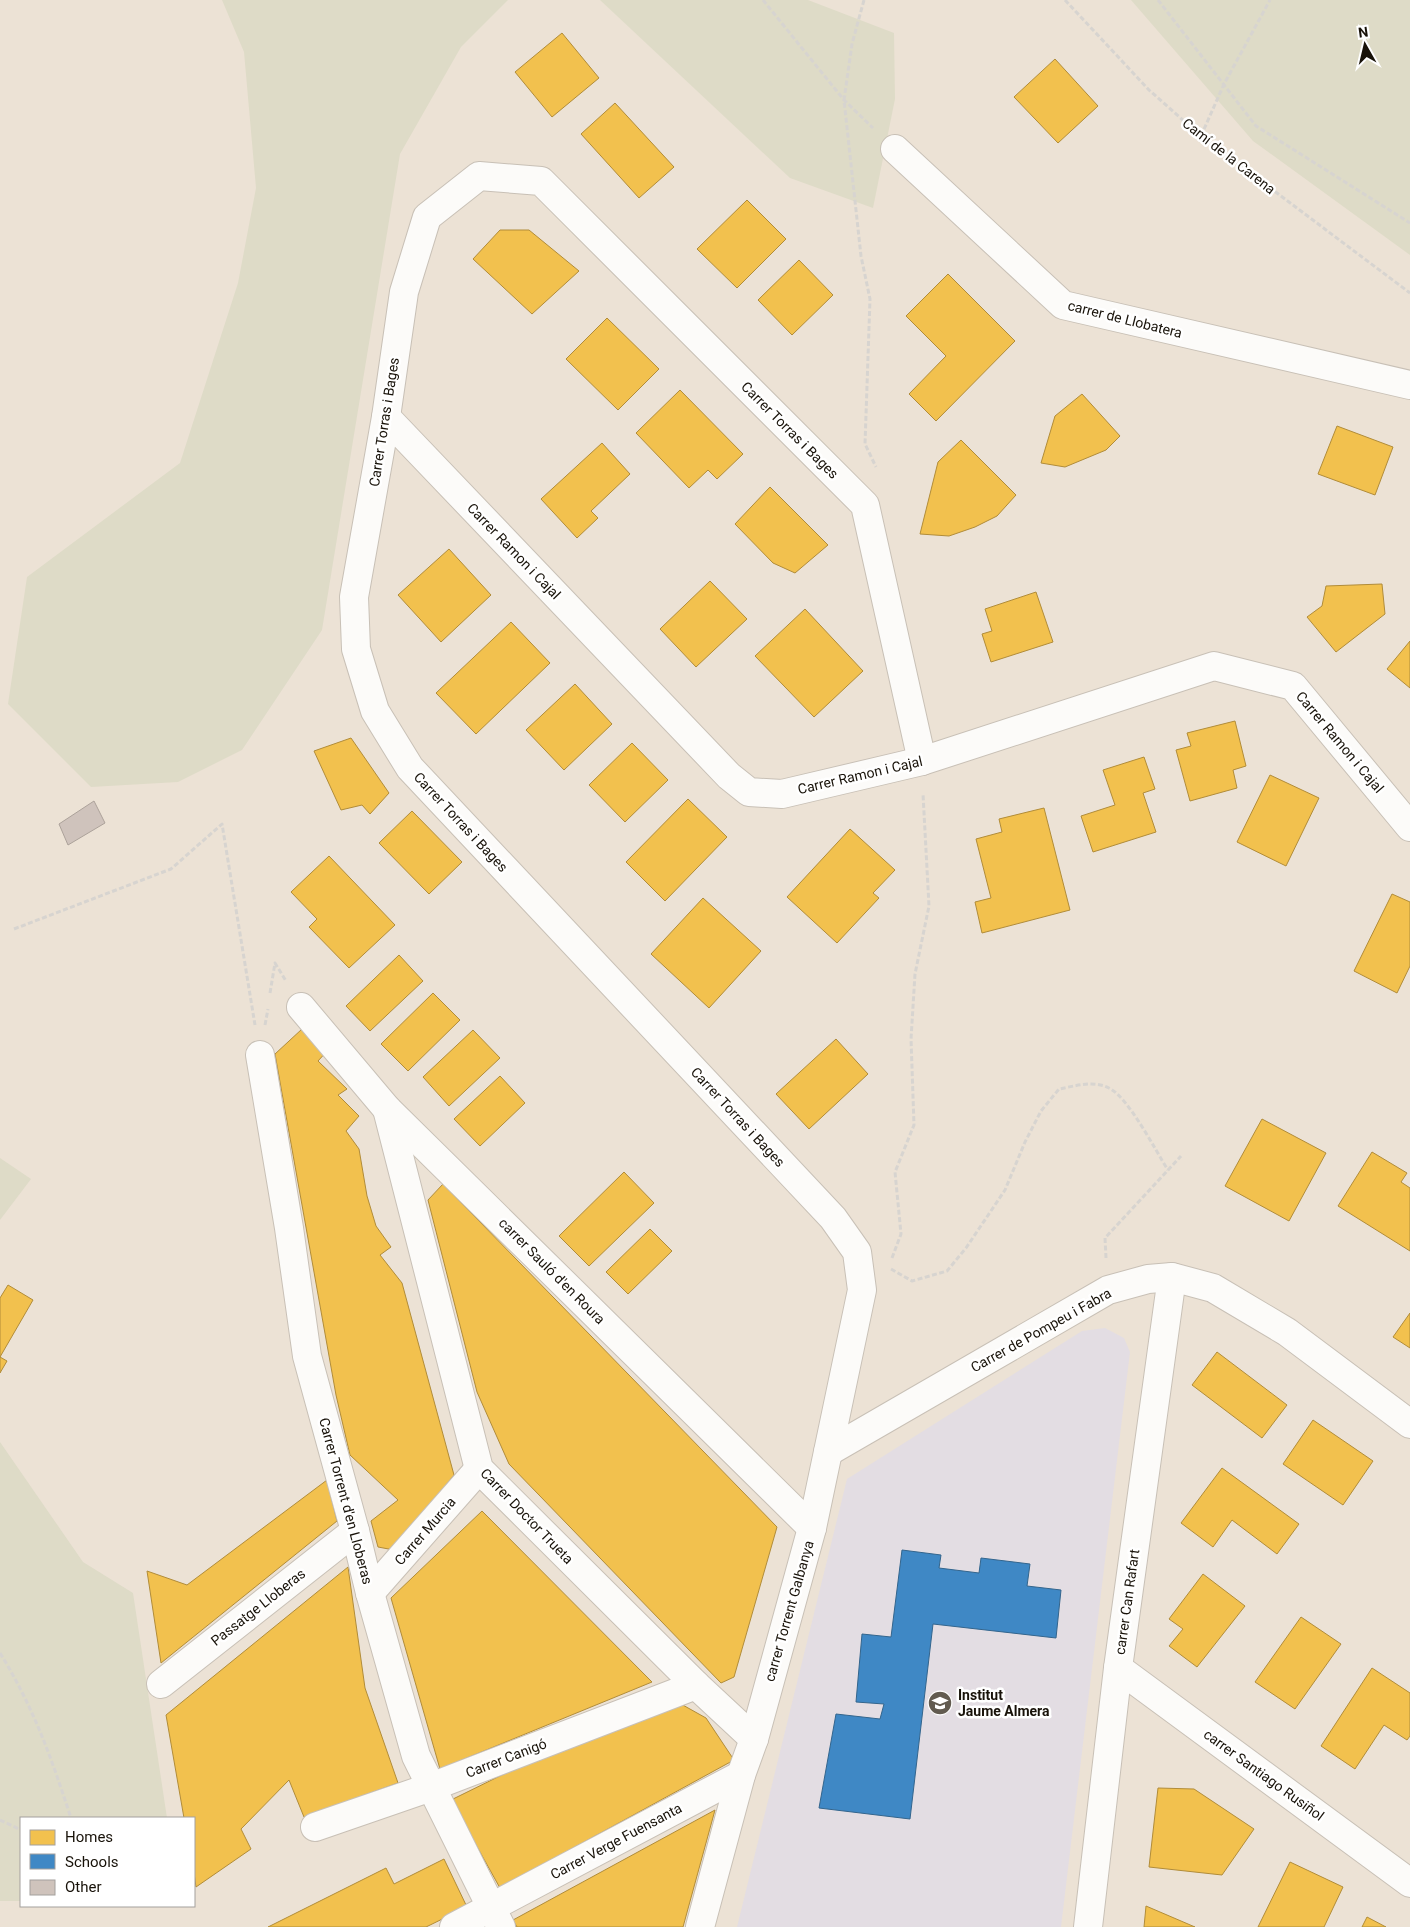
<svg xmlns="http://www.w3.org/2000/svg" width="1410" height="1927" viewBox="0 0 1410 1927" font-family="Roboto,sans-serif">
<style>
.education{fill:#e3dde3}
.green{fill:#dedbc7}
.homes{fill:#f2c14e;stroke:#b18c39}
.schools{fill:#3f88c5;stroke:#33658d}
.building{fill:#cfc3bc;stroke:#aca29a}
.lines{fill:none;stroke-linecap:round;stroke-linejoin:round}
.minor-casing{stroke:#c8c0b6;stroke-width:30}
.path{stroke:#d7d4d0;stroke-width:3;stroke-dasharray:5 2.5;stroke-linecap:butt}
.minor{stroke:#fcfbf9;stroke-width:28}
.labels{text-anchor:middle;stroke-width:5;stroke-linejoin:round;paint-order:stroke}
.street-label{font-size:14px;fill:#181209;stroke:#fff}
.poi-label{font-size:14px;font-weight:bold;fill:#181209;stroke:#fff;text-anchor:start}
</style>
<rect width="100%" height="100%" fill="#ece2d5"/>
<path class="education" d="M1105,1328l19,10 6,14 -69,575h-324l110,-448 235,-148z"/>
<g class="green">
<path d="M222,0h286l-47,47 -61,107 -78,476 -80,120 -64,32 -87,5 -83,-83 19,-127 153,-114 58,-180 18,-95 -12,-136z"/>
<path d="M600,0h208l86,33 1,66 -22,109 -83,-30z"/>
<path d="M1131,0h279v255l-157,-114z"/>
<path d="M0,1158l31,21 -31,41z"/>
<path d="M0,1442l83,120 50,31 34,225h-146v83h-21z"/>
</g>
<g class="homes">
<path d="M562,33l37,45 -47,39 -37,-45z"/>
<path d="M1055,59l43,47 -40,37 -44,-46z"/>
<path d="M615,103l59,64 -35,31 -58,-64z"/>
<path d="M747,200l39,39 -49,49 -40,-39z"/>
<path d="M500,230h29l50,41 -47,43 -59,-55z"/>
<path d="M799,260l34,35 -41,40 -34,-35z"/>
<path d="M948,274l67,67 -79,80 -27,-27 37,-38 -40,-40z"/>
<path d="M607,318l52,51 -41,41 -52,-51z"/>
<path d="M680,390l63,64 -26,25 -9,-9 -19,18 -53,-55z"/>
<path d="M1082,394l38,42 -14,14 -41,17 -24,-4 14,-47z"/>
<path d="M1337,426l56,21 -18,48 -57,-21z"/>
<path d="M961,440l55,55 -19,21 -22,11 -26,9 -29,-2 18,-72z"/>
<path d="M602,443l28,31 -39,37 7,7 -21,20 -36,-39z"/>
<path d="M770,487l58,58 -33,28 -22,-10 -38,-39z"/>
<path d="M449,549l42,46 -50,47 -43,-47z"/>
<path d="M710,581l37,38 -51,48 -36,-38z"/>
<path d="M1382,584l3,30 -49,38 -29,-35 15,-11 4,-20z"/>
<path d="M1036,592l17,50 -62,20 -9,-28 10,-3 -7,-22z"/>
<path d="M805,609l58,62 -49,46 -59,-61z"/>
<path d="M511,622l39,41 -74,71 -40,-41z"/>
<path d="M1410,641v47l-23,-19z"/>
<path d="M575,684l37,40 -48,46 -38,-40z"/>
<path d="M1235,721l11,45 -13,4 4,18 -47,13 -14,-51 15,-4 -4,-13z"/>
<path d="M351,738l38,55 -19,21 -8,-9 -21,5 -27,-59z"/>
<path d="M632,743l36,37 -43,42 -36,-37z"/>
<path d="M1144,757l11,32 -12,4 13,39 -63,20 -12,-36 34,-11 -12,-35z"/>
<path d="M1270,775l49,23 -33,68 -49,-24z"/>
<path d="M688,799l39,38 -62,64 -39,-39z"/>
<path d="M1044,808l26,102 -88,23 -7,-31 16,-4 -15,-59 26,-7 -3,-13z"/>
<path d="M412,811l50,51 -33,32 -50,-51z"/>
<path d="M850,829l45,41 -22,23 6,5 -42,45 -50,-46z"/>
<path d="M329,856l66,69 -46,43 -40,-41 8,-8 -26,-27z"/>
<path d="M1392,894l18,8v64l-13,27 -43,-22z"/>
<path d="M703,898l58,53 -52,57 -58,-54z"/>
<path d="M399,955l24,26 -53,50 -24,-25z"/>
<path d="M433,993l27,27 -52,51 -27,-27z"/>
<path d="M302,1029l26,21 -10,11 29,28 -9,6 21,21 -13,15 13,18 8,47 9,30 15,21 -11,8 22,28 52,192 -60,75 -16,-3 -7,-26 27,-21 -48,-45 -14,-60 -61,-341z"/>
<path d="M473,1030l27,28 -51,48 -26,-29z"/>
<path d="M836,1039l32,35 -59,55 -33,-35z"/>
<path d="M500,1076l25,27 -45,43 -26,-27z"/>
<path d="M1262,1119l64,34 -37,68 -64,-35z"/>
<path d="M1372,1152l35,21 -6,9 9,6v63l-72,-45z"/>
<path d="M624,1172l30,31 -65,63 -30,-30z"/>
<path d="M443,1184l334,343 -43,150 -13,6 -212,-219 -32,-72 -49,-192z"/>
<path d="M650,1229l22,22 -44,43 -22,-22z"/>
<path d="M8,1285l25,15 -33,57 7,4 -7,12v-75z"/>
<path d="M1410,1313v35l-17,-11z"/>
<path d="M1217,1352l70,53 -25,33 -70,-53z"/>
<path d="M1313,1420l60,41 -30,44 -60,-41z"/>
<path d="M1222,1468l77,56 -22,30 -45,-34 -19,27 -32,-24z"/>
<path d="M327,1480l10,41 -176,142 -14,-92 40,14z"/>
<path d="M482,1511l170,171 -212,87 -49,-171z"/>
<path d="M348,1567l17,121 33,95 -94,34 -15,-37 -48,49 10,20 -55,38 -2,-14v-55h-10l-18,-103z"/>
<path d="M1203,1574l42,32 -48,61 -28,-21 14,-17 -14,-10z"/>
<path d="M1301,1617l40,27 -46,65 -40,-27z"/>
<path d="M1372,1668l38,25v43l-3,4 -23,-15 -29,44 -34,-23z"/>
<path d="M681,1704l25,14 28,42 -234,128 -49,-88 59,-29z"/>
<path d="M1158,1788l36,1 60,40 -32,46 -73,-8z"/>
<path d="M715,1810l-32,117h-166l-4,-7z"/>
<path d="M444,1859l23,48 -41,20h-158l118,-59 8,16z"/>
<path d="M1290,1862l53,25 -19,40h-66z"/>
<path d="M1146,1906l49,21h-51z"/>
<path d="M1367,1917l19,10h-24z"/>
</g>
<path class="schools" d="M902,1550l39,5 -2,13 40,5 2,-15 49,6 -3,22 34,4 -5,48 -123,-14 -23,195 -91,-11 17,-94 44,5 4,-15 -28,-2 6,-68 29,3z"/>
<path class="building" d="M94,801l11,22 -37,22 -9,-21z"/>
<g class="lines">
<g class="minor-casing">
<g id="minor">
<path d="M895,149l168,156 347,80"/>
<path d="M386,417l343,359 20,16 33,2 140,-33 292,-95 79,20 117,141"/>
<path d="M301,1007l86,102 425,419"/>
<path d="M260,1055l29,173 18,128 48,175 15,62 46,163 85,171"/>
<path d="M387,1109l92,360 217,216 58,54"/>
<path d="M828,1452l280,-162 40,-11 24,-2 41,11 74,44 123,92"/>
<path d="M370,1593l109,-124"/>
<path d="M1118,1668l292,215"/>
<path d="M161,1684l194,-153"/>
<path d="M315,1827l116,-40 265,-102"/>
<path d="M454,1927l287,-152"/>
<path d="M700,1927l41,-152 13,-36 58,-211 50,-238 -5,-38 -24,-34 -423,-450 -35,-57 -19,-62 -2,-52 32,-180 18,-125 23,-75 52,-41 62,5 324,324 57,256"/>
<path d="M1088,1927l30,-259 54,-391"/>
</g>
</g>
<g class="path">
<path d="M763,0l81,100 29,28"/>
<path d="M864,0l-12,44 -8,56 17,156 9,43 -5,145 11,23"/>
<path d="M1065,0l84,90 52,46 209,157"/>
<path d="M1158,0l98,126 154,97"/>
<path d="M1201,136l23,-52 46,-84"/>
<path d="M14,929l157,-60 51,-45 33,201"/>
<path d="M270,993l5,-30 11,18"/>
<path d="M265,1025l3,-16"/>
<path d="M892,1258l9,-24 -6,-62 19,-47 -3,-86 4,-65 14,-68 -6,-112"/>
<path d="M1106,1258l-1,-20 76,-82"/>
<path d="M891,1269l21,12 35,-10 19,-23 39,-58 20,-48 16,-31 18,-22c16,-3 35,-9 50,-1 20,10 46,62 59,82"/>
<path d="M0,1653c34,55 51,104 71,165"/>
<path d="M0,1820l21,10"/>
</g>
<use href="#minor" class="minor"/>
</g>
<defs>
<g id="school-disc" transform="scale(1.25)"><circle r="9.5" fill="#625b50" stroke="#fff"/><path d="M0-5L7-2L0 1L-7-2ZM-4 1L0 2.5L4 1V4Q0 6-4 4Z" fill="#fff"/></g>
</defs>
<g fill-rule="evenodd">
<use href="#school-disc" x="940" y="1703"/>
</g>
<g class="labels">
<g class="street-label">
<text transform="translate(1229 156) rotate(38)" y="5">Camí de la Carena</text>
<text transform="translate(1125 319) rotate(14)" y="5">carrer de Llobatera</text>
<text transform="translate(384 422) rotate(-81)" y="5">Carrer Torras i Bages</text>
<text transform="translate(790 430) rotate(45)" y="5">Carrer Torras i Bages</text>
<text transform="translate(514 551) rotate(46)" y="5">Carrer Ramon i Cajal</text>
<text transform="translate(1340 742) rotate(50)" y="5">Carrer Ramon i Cajal</text>
<text transform="translate(860 775) rotate(-13)" y="5">Carrer Ramon i Cajal</text>
<text transform="translate(461 822) rotate(47)" y="5">Carrer Torras i Bages</text>
<text transform="translate(738 1117) rotate(47)" y="5">Carrer Torras i Bages</text>
<text transform="translate(552 1271) rotate(45)" y="5">carrer Sauló d'en Roura</text>
<text transform="translate(1041 1330) rotate(-29)" y="5">Carrer de Pompeu i Fabra</text>
<text transform="translate(346 1501) rotate(75)" y="5">Carrer Torrent d'en Lloberas</text>
<text transform="translate(527 1516) rotate(46)" y="5">Carrer Doctor Trueta</text>
<text transform="translate(425 1531) rotate(-49)" y="5">Carrer Murcia</text>
<text transform="translate(1127 1602) rotate(-82)" y="5">carrer Can Rafart</text>
<text transform="translate(258 1607) rotate(-38)" y="5">Passatge Lloberas</text>
<text transform="translate(789 1611) rotate(-74)" y="5">carrer Torrent Galbanya</text>
<text transform="translate(506 1758) rotate(-21)" y="5">Carrer Canigó</text>
<text transform="translate(1264 1775) rotate(36)" y="5">carrer Santiago Rusiñol</text>
<text transform="translate(616 1841) rotate(-28)" y="5">Carrer Verge Fuensanta</text>
</g>
<g class="poi-label">
<text x="958" y="1700">Institut<tspan x="958" dy="16">Jaume Almera</tspan></text>
</g>
</g>
<rect x="20" y="1817" width="175" height="90" fill="#ffffff" stroke="#a3a09d"/>
<rect x="30" y="1830" width="25" height="15" fill="#f2c14e" stroke="#a3a09d"/>
<text x="65" y="1842" font-size="15" fill="#181209">Homes</text>
<rect x="30" y="1854" width="25" height="15" fill="#3f88c5" stroke="#a3a09d"/>
<text x="65" y="1867" font-size="15" fill="#181209">Schools</text>
<rect x="30" y="1880" width="25" height="15" fill="#cfc3bc" stroke="#a3a09d"/>
<text x="65" y="1892" font-size="15" fill="#181209">Other</text>
<g transform="translate(1365 45) rotate(352)" stroke="#ffffff" stroke-width="4" paint-order="stroke">
<path d="M0-4L9 19L0 12L-9 19Z" fill="#181209"/>
<text y="-8" font-size="14" font-weight="bold" text-anchor="middle" fill="#181209">N</text>
</g>
</svg>
